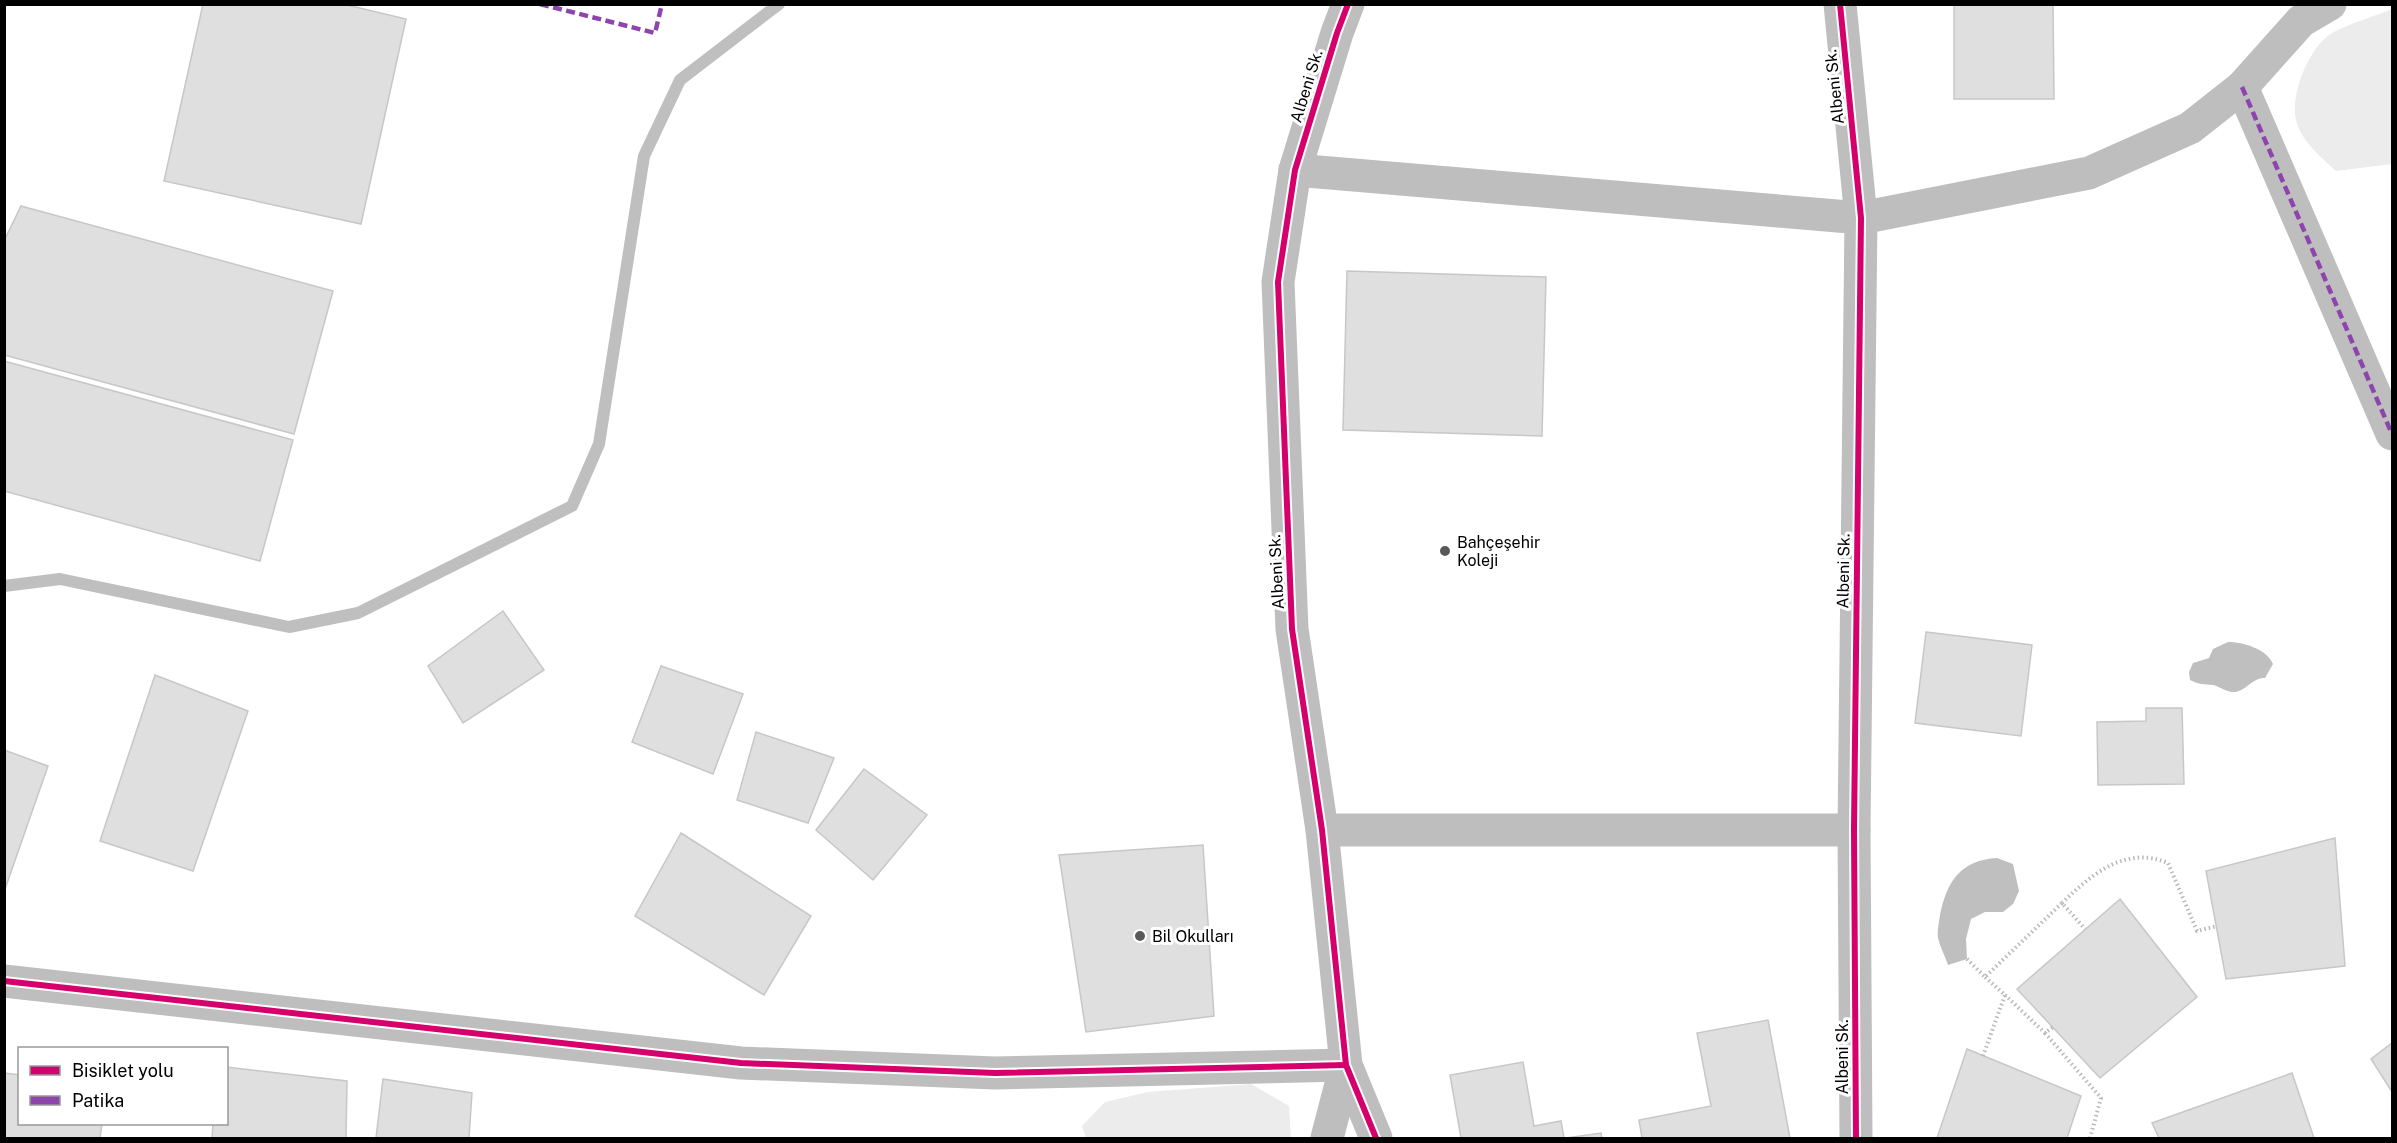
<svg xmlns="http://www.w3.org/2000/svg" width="2397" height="1143" viewBox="0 0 2397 1143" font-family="'Public Sans',sans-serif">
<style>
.green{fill:#ececec}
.water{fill:#bfbfbf}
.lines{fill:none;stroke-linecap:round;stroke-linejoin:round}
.stream{stroke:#bfbfbf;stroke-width:12}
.building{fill:#dfdfdf;stroke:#c7c7c7;stroke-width:1.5}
.path{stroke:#b9b9b9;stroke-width:4;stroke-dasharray:1.5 3;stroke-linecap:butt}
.minor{stroke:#bebebe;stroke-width:33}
.quiet{stroke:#8e44ad;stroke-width:4.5;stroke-dasharray:9 4.5;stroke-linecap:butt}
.cycleway-casing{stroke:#fff;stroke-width:10}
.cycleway{stroke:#d6006c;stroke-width:6}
.poi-dot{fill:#595959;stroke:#fff;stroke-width:2}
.labels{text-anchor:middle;stroke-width:6;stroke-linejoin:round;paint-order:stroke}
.street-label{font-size:16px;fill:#000;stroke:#fff}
.poi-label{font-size:16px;fill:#000;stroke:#fff;text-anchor:start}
</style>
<rect width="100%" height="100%" fill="#fff"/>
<g class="green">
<path d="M2392,9v155l-56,7c-15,-14 -35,-30 -40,-51 -6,-26 13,-73 36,-87 18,-10 41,-16 60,-24z"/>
<path d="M1251,1084l38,22 2,32h-205l-4,-12 23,-24 43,-10z"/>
</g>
<g class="water">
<path d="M2228,642c15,0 39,7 45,22l-8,14c-13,0 -17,11 -29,14 -9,1 -15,-5 -23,-7 -9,-1 -14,0 -23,-5l-1,-8 4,-9 16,-5 4,-9z"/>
<path d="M1997,858l16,6 6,27 -6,13 -10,8h-18l-14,7 -5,20 1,20 -19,6c-3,-9 -8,-18 -10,-27 -1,-7 1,-16 2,-23 7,-34 21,-55 57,-57z"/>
</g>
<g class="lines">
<path class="stream" d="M4,586l56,-7 229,48 69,-14 214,-107 27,-62 45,-288 36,-76 99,-76"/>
</g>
<g class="building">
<path d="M203,4h140l63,15 -45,205 -197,-43z"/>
<path d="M1954,4h99l1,95h-100z"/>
<path d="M21,206l312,85 -39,143 -290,-79v-114z"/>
<path d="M1347,271l199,6 -4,159 -199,-6z"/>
<path d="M4,361l289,79 -33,121 -256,-70z"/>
<path d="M503,611l41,59 -81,53 -35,-57z"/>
<path d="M1926,632l106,13 -11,91 -106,-13z"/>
<path d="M661,666l82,28 -30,80 -81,-32z"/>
<path d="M155,675l93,36 -55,160 -93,-30z"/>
<path d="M2146,708h36l2,76 -86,1 -1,-63 49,-1z"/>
<path d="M756,732l78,26 -26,65 -71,-23z"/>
<path d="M4,750l44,16 -44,126z"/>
<path d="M864,769l63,46 -54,65 -57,-50z"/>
<path d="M681,833l130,83 -47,79 -129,-79z"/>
<path d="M2335,838l10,128 -119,13 -20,-108z"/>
<path d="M1203,845l11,171 -128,16 -27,-177z"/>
<path d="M2120,899l77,98 -97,81 -83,-89z"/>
<path d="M1768,1020l22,118h-148l-3,-18 72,-14 -14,-73z"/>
<path d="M2392,1043v49l-21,-33z"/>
<path d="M1967,1049l114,47 -14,42h-130z"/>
<path d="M1523,1062l11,64 27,-5 3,17h-103l-11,-63z"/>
<path d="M226,1067l121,14 -1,57h-134l1,-14h13z"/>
<path d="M4,1073l16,2v49h82l-2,14h-96z"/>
<path d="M2292,1073l22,65h-155l-7,-15z"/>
<path d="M383,1079l89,14 -3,45h-93z"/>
<path d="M1601,1133l1,5h-36z"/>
</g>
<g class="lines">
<g class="path">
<path d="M2062,903c29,-28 63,-58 106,-40l29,68 20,-5"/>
<path d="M1967,959l18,18 77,-74 23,26"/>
<path d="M2005,995l40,38 8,-6"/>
<path d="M2045,1033l56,65 -11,40"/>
<path d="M1983,1056l22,-61 -20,-18"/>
</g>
<g class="minor">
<path d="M1348,4l-11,29 -42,137 -17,112 14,347 30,201 24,235 30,73"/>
<path d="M1840,4l21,214 -7,612 2,308"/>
<path d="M2242,87l150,347"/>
<path d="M1295,170l566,48 228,-45 101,-45 52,-41 59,-66 29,-17"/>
<path d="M1322,830h532"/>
<path d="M4,981l737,82 254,10 351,-8"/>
<path d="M1327,1138l19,-73"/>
</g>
<g class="quiet">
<path d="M540,4l115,29 7,-29"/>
<path d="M2242,87l150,347"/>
</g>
<g class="cycleway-casing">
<g id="cycleway">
<path d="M1348,4l-11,29 -42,137 -17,112 14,347 30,201 24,235 30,73"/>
<path d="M1840,4l21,214 -7,612 2,308"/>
<path d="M4,981l737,82 254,10 351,-8"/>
</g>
</g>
<use href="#cycleway" class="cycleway"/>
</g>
<g class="poi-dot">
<circle cx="1445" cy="551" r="6"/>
<circle cx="1140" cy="936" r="6"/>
</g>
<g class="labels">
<g class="street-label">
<text transform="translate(1306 86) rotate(-73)" y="6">Albeni Sk.</text>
<text transform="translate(1834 87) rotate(-96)" y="6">Albeni Sk.</text>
<text transform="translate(1843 571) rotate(-89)" y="6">Albeni Sk.</text>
<text transform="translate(1276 572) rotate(-93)" y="6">Albeni Sk.</text>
<text transform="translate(1842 1057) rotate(-90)" y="6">Albeni Sk.</text>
</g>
<g class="poi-label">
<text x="1457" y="548">Bahçeşehir<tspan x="1457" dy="18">Koleji</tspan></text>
<text x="1152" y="942">Bil Okulları</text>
</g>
</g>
<rect width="2397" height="1143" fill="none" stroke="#000000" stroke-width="12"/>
<rect x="18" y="1047" width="210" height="78" fill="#ffffff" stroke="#999999" stroke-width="1.5"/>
<rect x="30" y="1066" width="30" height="9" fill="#d6006c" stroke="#999999" stroke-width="1.5"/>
<text x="72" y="1077" font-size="18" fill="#000000">Bisiklet yolu</text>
<rect x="30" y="1096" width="30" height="9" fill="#8e44ad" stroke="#999999" stroke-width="1.5"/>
<text x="72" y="1107" font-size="18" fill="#000000">Patika</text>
</svg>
